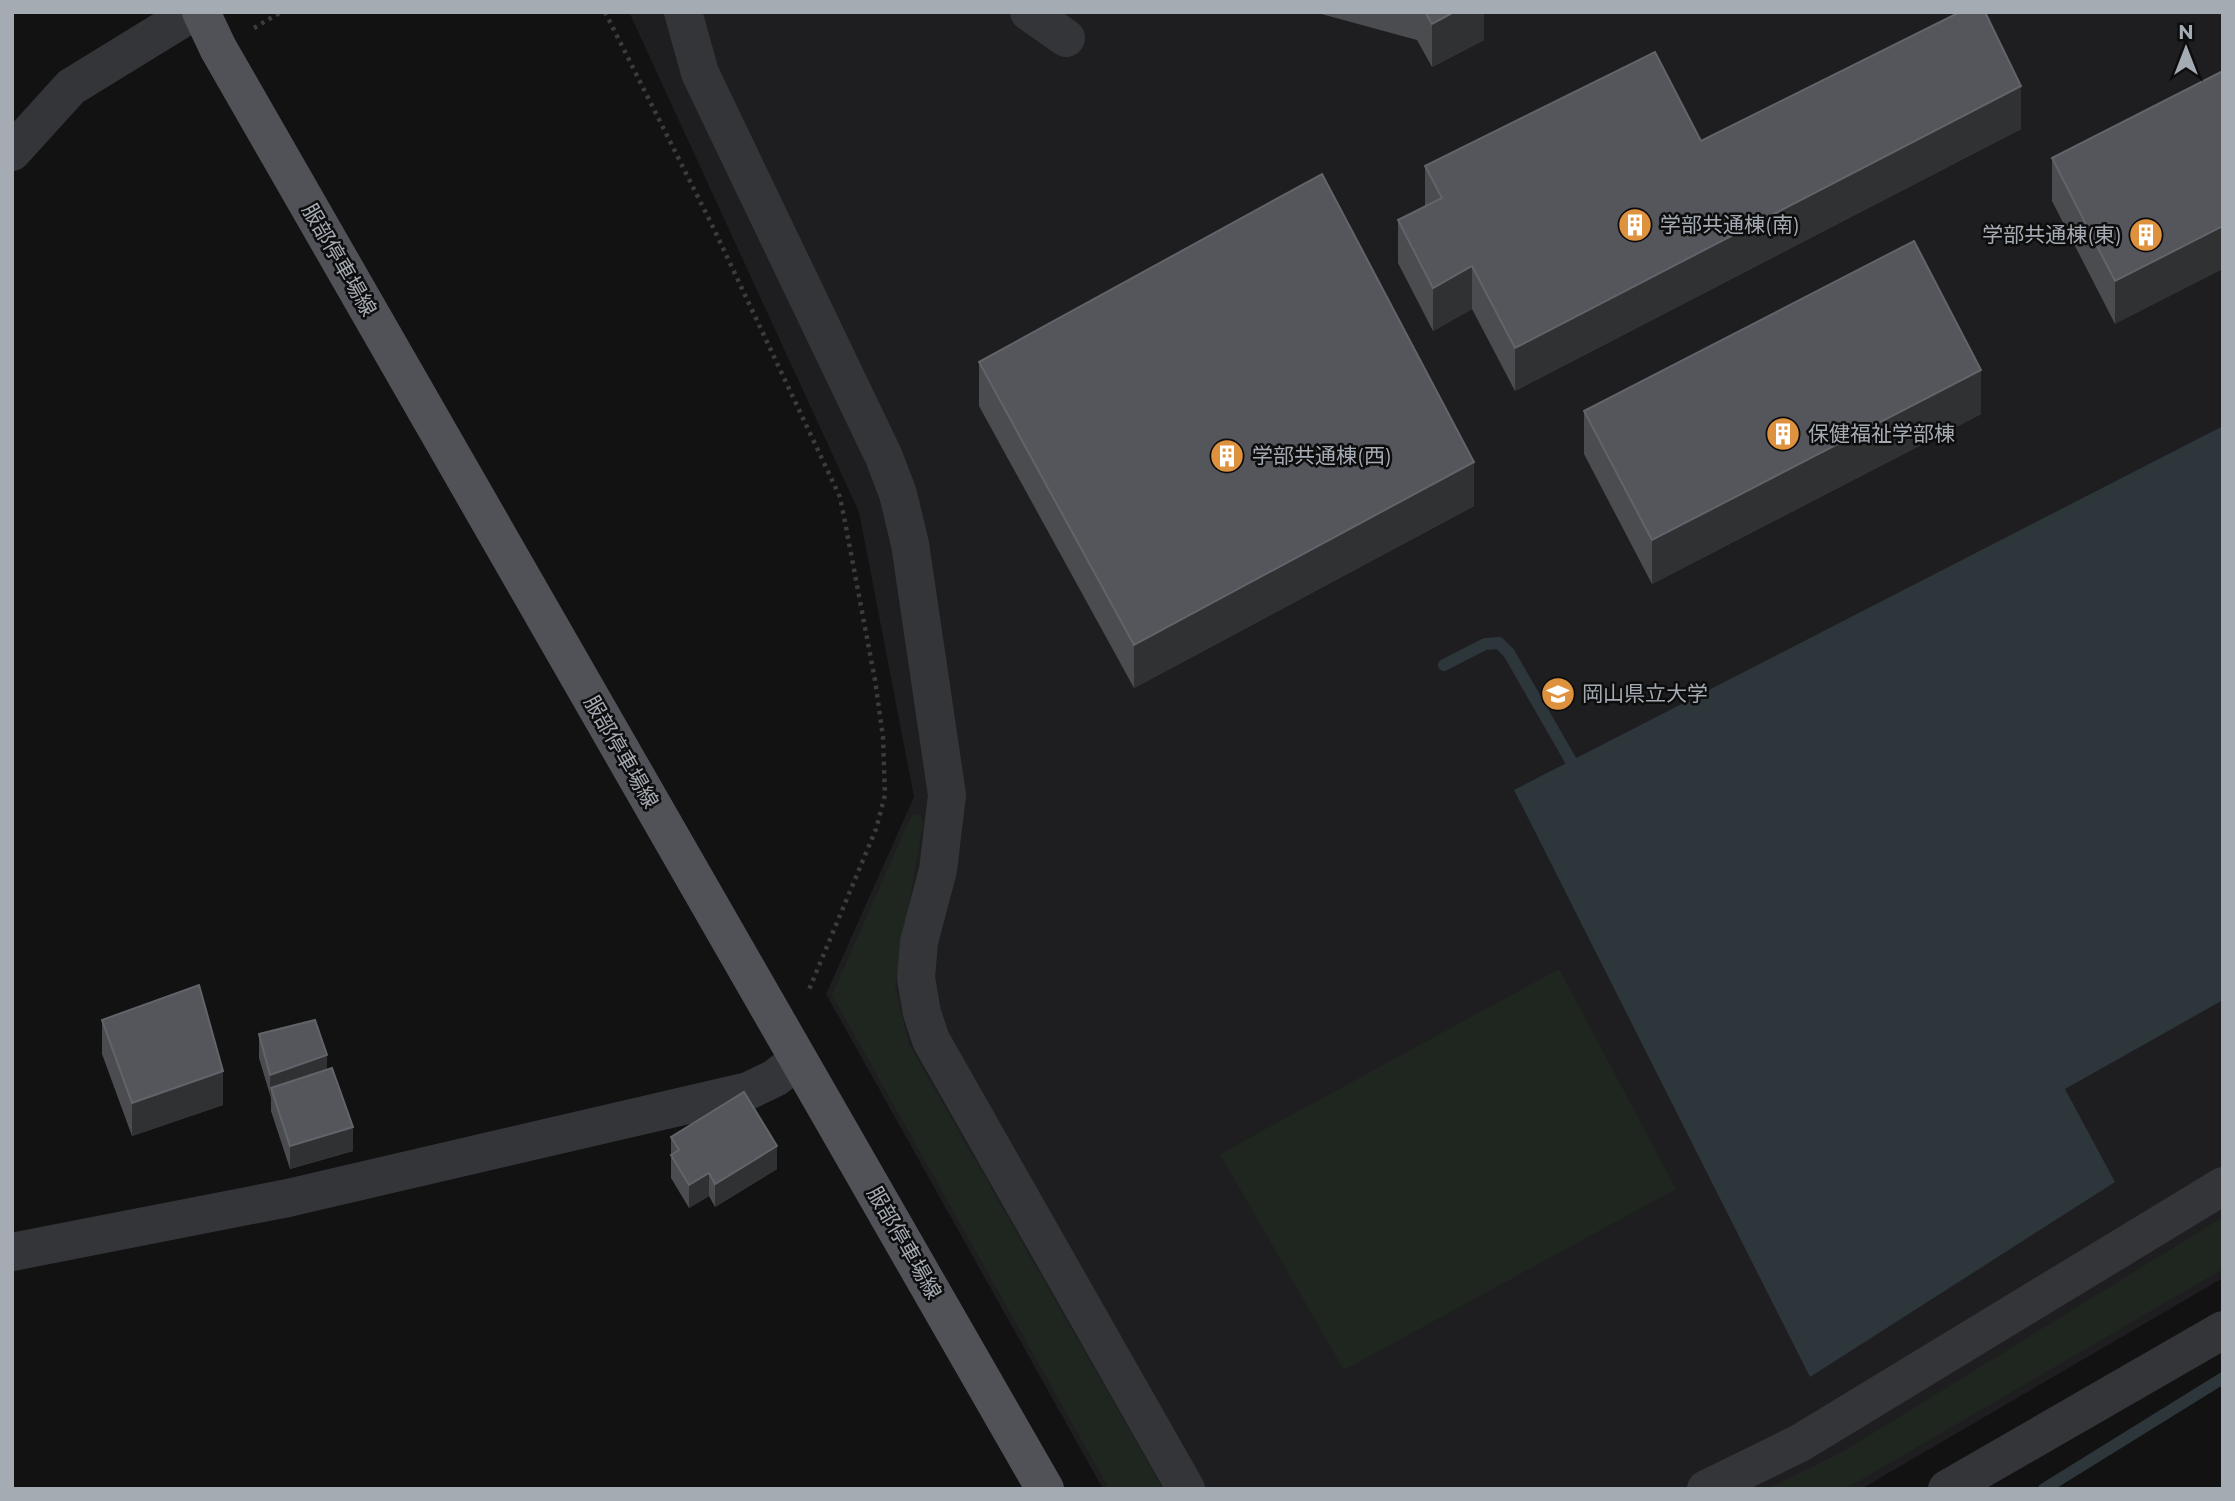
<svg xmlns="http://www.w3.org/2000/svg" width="2235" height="1501" viewBox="0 0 2235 1501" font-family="Montserrat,'Noto Sans JP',sans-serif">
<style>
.built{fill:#1e1e20}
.green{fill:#1f261f}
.water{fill:#2d363b}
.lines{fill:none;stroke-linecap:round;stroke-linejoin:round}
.stream{stroke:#2d363b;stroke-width:12}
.path{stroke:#3a3c3f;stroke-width:4.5;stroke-dasharray:3.5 5;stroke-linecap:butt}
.minor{stroke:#333538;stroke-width:38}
.major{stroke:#505257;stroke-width:38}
.wall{fill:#4b4c50}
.shaded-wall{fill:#303133}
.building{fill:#54565b;stroke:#616469;stroke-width:2}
.labels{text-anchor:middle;stroke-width:5;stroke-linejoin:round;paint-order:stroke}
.poi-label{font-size:21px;fill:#a5abb3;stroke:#0d0d0e;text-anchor:start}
.street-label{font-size:21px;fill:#a5abb3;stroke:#0d0d0e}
</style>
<rect width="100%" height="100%" fill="#121213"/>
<path class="built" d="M629,12h1594v1266l-362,211h-758l-277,-495 88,-197 -55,-285z"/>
<g class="green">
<path d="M912,814l8,1 3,9 -28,162 14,58 254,445h-54l-277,-494z"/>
<path d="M1559,969l117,220 -332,181 -124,-216z"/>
<path d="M2223,1217v52l-378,220h-78l77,-38z"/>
</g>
<path class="water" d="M2223,426v574l-158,89 50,93 -305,195 -296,-587z"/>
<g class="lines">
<g class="stream">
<path d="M1444,665l41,-21 14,-1 10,10 66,115"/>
<path d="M2044,1489l179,-111"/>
</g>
<g class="path">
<path d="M605,12l108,215 127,270 5,25 30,158 8,57 2,58 -9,34 -68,163"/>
<path d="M254,28l27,-16"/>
</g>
<g class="minor">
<path d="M683,12l17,61 184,384 14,37 12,50 37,251 -9,75 -19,72 -3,36 6,35 9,27 255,449"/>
<path d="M1029,12l37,26"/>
<path d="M12,152l59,-65 122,-75"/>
<path d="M12,1252l276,-54 460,-107 27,-13 23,-18"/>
<path d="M1706,1489l94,-46 423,-257"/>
<path d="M1947,1489l276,-159"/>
</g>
<path class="major" d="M201,12l17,36 827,1441"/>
</g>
<g class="wall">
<path d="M1314,12h170v28l-52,27 -15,-27z"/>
<path d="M2223,71l-108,253 -63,-123v-43z"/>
<path d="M2021,129l-506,262 -43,-82 -39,22 -35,-68v-43l27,-14v-40l276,-25z"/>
<path d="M979,362l495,144 -340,182 -155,-282z"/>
<path d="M1584,411l397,3 -329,170 -68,-130z"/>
<path d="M102,1020l121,85 -91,31 -30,-82z"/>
<path d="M259,1034l68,36 26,81 -63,18 -19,-58v-13l-12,-40z"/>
<path d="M671,1137l106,32 -62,38 -6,-11 -20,12 -18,-30z"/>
</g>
<g class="shaded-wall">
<path d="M1454,12h30v28l-52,27v-43z"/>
<path d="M2021,86v43l-506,262v-43z"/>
<path d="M2223,226v43l-108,55v-43z"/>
<path d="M1472,266v43l-39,22v-43z"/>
<path d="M1981,370v44l-329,170v-44z"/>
<path d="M1474,462v44l-340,182v-43z"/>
<path d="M327,1055v23l-56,10 -1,10v-23z"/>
<path d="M223,1071v34l-91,31v-33z"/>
<path d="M353,1127v24l-63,18v-23z"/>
<path d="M777,1146v23l-62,38v-23z"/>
<path d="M709,1173v23l-20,12v-23z"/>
</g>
<g class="building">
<path d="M1425,12h29l-22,12z"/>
<path d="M1960,12h25l36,74 -506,262 -43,-82 -39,22 -35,-68 44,-22 -17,-32 230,-114 46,89z"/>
<path d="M2223,71v155l-108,55 -63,-123z"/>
<path d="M1322,174l152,288 -340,183 -155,-283z"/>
<path d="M1914,241l67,129 -329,170 -68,-129z"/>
<path d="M199,985l24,86 -91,32 -30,-83z"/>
<path d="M315,1020l12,35 -57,20 -11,-41z"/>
<path d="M332,1068l21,59 -63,19 -19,-58z"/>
<path d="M744,1092l33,54 -62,38 -6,-11 -20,12 -18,-30 8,-5 -8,-13z"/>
</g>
<defs>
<g id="building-disc" transform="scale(1.75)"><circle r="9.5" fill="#df923e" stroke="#0d0d0e"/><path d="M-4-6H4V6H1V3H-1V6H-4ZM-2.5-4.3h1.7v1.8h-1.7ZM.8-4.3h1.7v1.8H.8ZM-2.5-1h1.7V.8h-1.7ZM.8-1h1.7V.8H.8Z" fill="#fff"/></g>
<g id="university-disc" transform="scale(1.75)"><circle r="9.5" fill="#df923e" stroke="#0d0d0e"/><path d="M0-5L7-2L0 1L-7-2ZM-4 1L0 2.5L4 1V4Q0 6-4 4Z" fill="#fff"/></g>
</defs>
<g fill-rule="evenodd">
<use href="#building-disc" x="1635" y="225"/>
<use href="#building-disc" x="2146" y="235"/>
<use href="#building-disc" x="1783" y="434"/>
<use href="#building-disc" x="1227" y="456"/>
<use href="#university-disc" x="1558" y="694"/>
</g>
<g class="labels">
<g class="poi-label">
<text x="1660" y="232">学部共通棟(南)</text>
<text x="2122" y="242" text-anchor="end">学部共通棟(東)</text>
<text x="1808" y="441">保健福祉学部棟</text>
<text x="1252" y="463">学部共通棟(西)</text>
<text x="1582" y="701">岡山県立大学</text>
</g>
<g class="street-label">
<text transform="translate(339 260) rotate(60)" y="7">服部停車場線</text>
<text transform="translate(621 752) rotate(60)" y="7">服部停車場線</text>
<text transform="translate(904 1243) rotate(60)" y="7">服部停車場線</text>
</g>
</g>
<rect width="2235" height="1501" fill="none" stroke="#a5abb3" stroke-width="28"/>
<g transform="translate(2186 49)" stroke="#0d0d0e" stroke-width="5" paint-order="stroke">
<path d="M0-5L12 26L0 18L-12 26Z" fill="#a5abb3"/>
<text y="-10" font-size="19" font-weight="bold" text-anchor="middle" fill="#a5abb3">N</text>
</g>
</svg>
